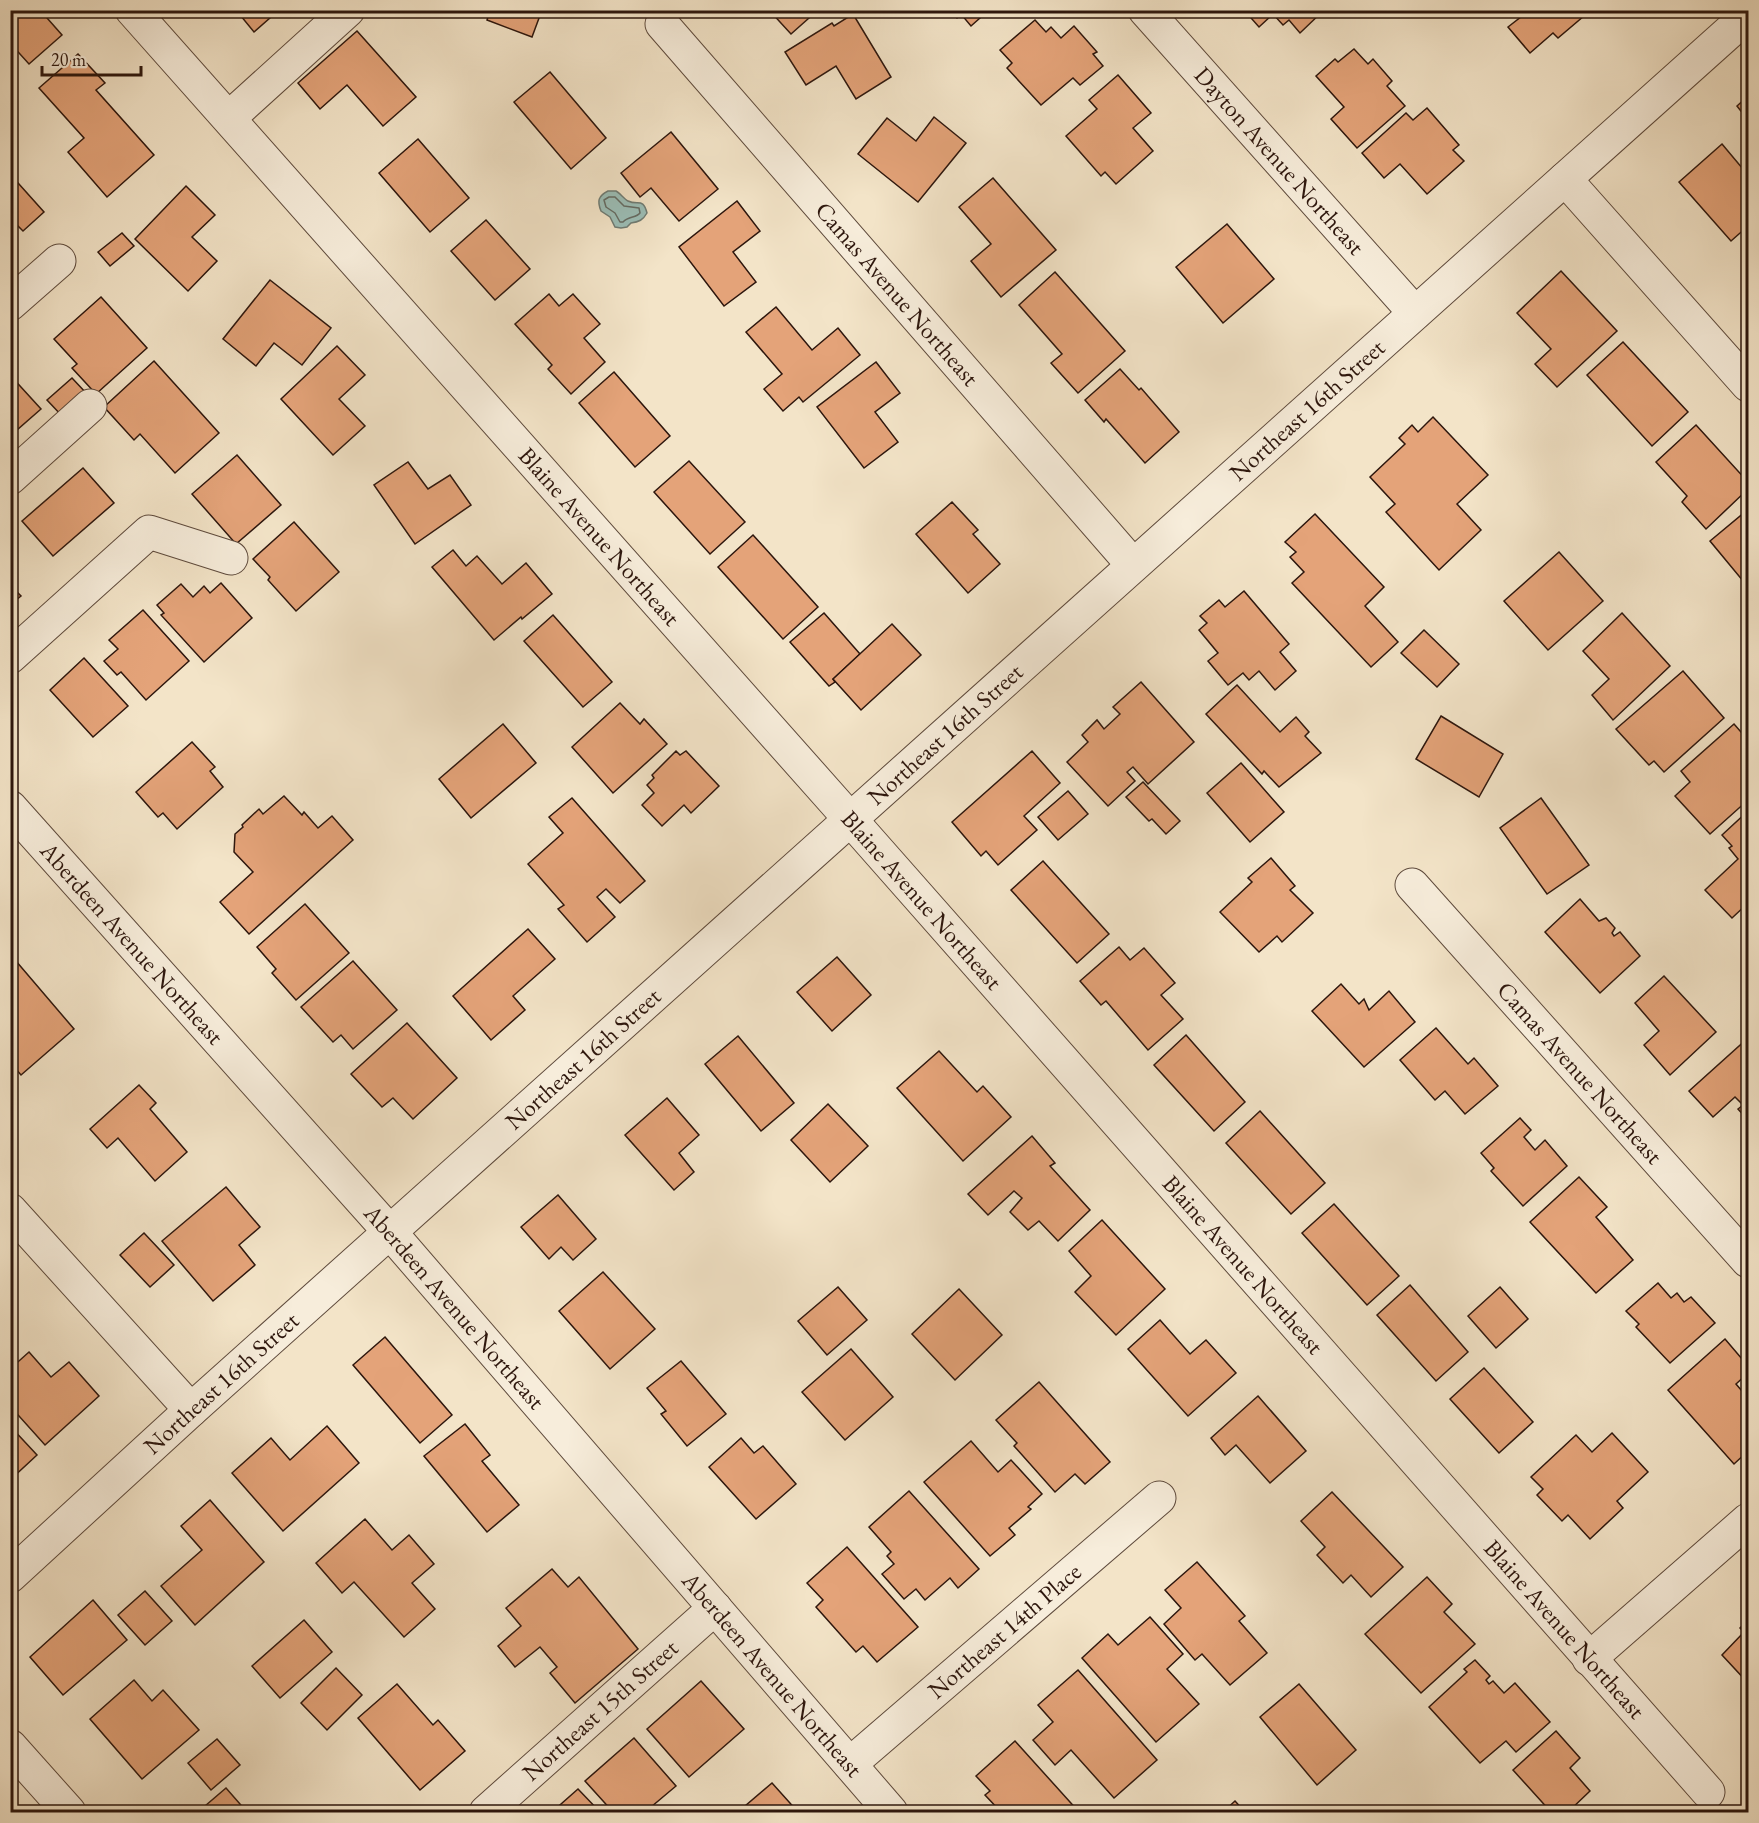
<svg xmlns="http://www.w3.org/2000/svg" width="1759" height="1823" viewBox="0 0 1759 1823" font-family="'EB Garamond',serif">
<style>
.water{fill:#9bbeb7;stroke:#6f7b73;stroke-width:1.5}
.lines{fill:none;stroke-linecap:round;stroke-linejoin:round}
.shore{stroke:#646a62;stroke-width:1.5}
.building{fill:#e4a379;stroke:#2d160d;stroke-width:1.5}
.minor-casing{stroke:#5e4a3c;stroke-width:35}
.minor{stroke:#f7eddb;stroke-width:33}
.labels{text-anchor:middle;stroke-width:5;stroke-linejoin:round;paint-order:stroke}
.street-label{font-size:24px;fill:#2d160d;stroke:#f7eddb}
</style>
<rect width="100%" height="100%" fill="#f3e4c8"/>
<filter id="stains"><feTurbulence type="fractalNoise" baseFrequency=".00333" numOctaves="4"/><feColorMatrix values="0 0 0 0 .2 0 0 0 0 .09 0 0 0 0 .02 0 0 0 .5 -.17"/></filter>
<radialGradient id="worn" r=".72"><stop offset=".6" stop-color="#630" stop-opacity="0"/><stop offset="1" stop-color="#630" stop-opacity=".3"/></radialGradient>
<path class="water" d="M608,191h8c4,2 8,8 12,10 10,5 15,-4 19,12 -4,7 -8,9 -16,10l-4,4 -6,1 -6,-1 -5,-10 -9,-6c-4,-10 -3,-15 7,-20z"/>
<g class="lines">
<path class="shore" d="M609,197h6l9,9 15,2 1,5c-4,5 -11,3 -17,9h-3l-5,-9 -9,-6 -2,-7z"/>
</g>
<g class="building">
<path d="M10,10h30l22,25 -33,29 -19,-21z"/>
<path d="M236,10h43l-25,22z"/>
<path d="M490,10h52l-10,27 -45,-17z"/>
<path d="M769,10h49l-27,24z"/>
<path d="M950,10h39l-18,16 -10,-12 -4,4z"/>
<path d="M1244,10h80l-24,23 -11,-13 -6,5 -10,-11 -14,13z"/>
<path d="M1518,10h73l-33,28 -5,-5 -23,20 -22,-26 14,-11z"/>
<path d="M853,14l38,63 -35,22 -20,-33 -30,19 -21,-33 47,-29 2,3z"/>
<path d="M1035,20l11,12 5,-5 10,11 13,-12 23,26 -4,2 10,12 -23,19 -7,-7 -32,27 -34,-37 5,-5 -12,-13z"/>
<path d="M357,31l59,66 -33,29 -36,-41 -27,24 -22,-26z"/>
<path d="M1354,49l14,15 5,-5 19,22 -5,5 18,20 -48,42 -26,-29 13,-12 -28,-31 19,-17 3,3z"/>
<path d="M78,54l27,29 -9,7 58,65 -47,42 -39,-45 16,-14 -45,-50z"/>
<path d="M550,72l56,66 -35,31 -57,-67z"/>
<path d="M1118,75l33,38 -18,15 20,23 -37,33 -11,-12 -4,4 -35,-40 31,-27 -8,-9z"/>
<path d="M1748,96v24l-11,-14z"/>
<path d="M1427,108l32,37 -6,5 11,11 -37,33 -27,-30 -16,14 -22,-25 44,-40 7,7z"/>
<path d="M934,117l32,26 -48,59 -60,-48 29,-36 29,23z"/>
<path d="M671,132l47,57 -39,32 -28,-33 -11,9 -19,-24z"/>
<path d="M418,139l51,59 -39,34 -51,-59z"/>
<path d="M1722,144l26,31v51l-17,15 -52,-59z"/>
<path d="M10,174l34,38 -21,19 -6,-6 -7,6z"/>
<path d="M993,178l63,72 -55,47 -30,-36 20,-17 -32,-37z"/>
<path d="M186,186l29,29 -23,22 25,24 -29,30 -53,-52z"/>
<path d="M737,201l23,30 -27,21 23,30 -32,24 -45,-59z"/>
<path d="M486,220l44,49 -35,31 -44,-49z"/>
<path d="M1227,224l47,55 -51,44 -47,-56z"/>
<path d="M122,233l12,13 -24,20 -12,-14z"/>
<path d="M1561,271l56,60 -60,56 -22,-23 16,-15 -34,-36z"/>
<path d="M1055,272l70,79 -47,42 -27,-30 11,-9 -43,-49z"/>
<path d="M270,280l61,48 -29,37 -28,-22 -18,23 -33,-27z"/>
<path d="M549,294l10,12 14,-12 27,30 -16,14 21,24 -34,32 -23,-25 4,-4 -37,-41z"/>
<path d="M101,297l46,51 -51,46 -24,-26 5,-4 -23,-25z"/>
<path d="M776,307l36,43 26,-22 22,27 -57,47 -4,-5 -16,14 -19,-22 18,-15 -36,-42z"/>
<path d="M1623,342l65,70 -36,34 -65,-71z"/>
<path d="M337,346l28,29 -26,24 26,27 -32,29 -52,-56z"/>
<path d="M154,361l65,72 -44,40 -35,-39 -6,6 -30,-33z"/>
<path d="M876,362l24,31 -25,19 23,30 -34,26 -47,-61z"/>
<path d="M1120,369l19,21 2,-2 38,44 -34,31 -39,-44 -2,3 -19,-22z"/>
<path d="M614,372l56,64 -35,31 -56,-64z"/>
<path d="M10,375l31,34 -31,27z"/>
<path d="M72,378l15,16 -24,23 -16,-17z"/>
<path d="M1433,417l55,58 -31,29 24,26 -42,40 -53,-58 9,-8 -25,-27 35,-33 -6,-6 13,-13 6,7z"/>
<path d="M1696,425l52,57v7l-42,40 -24,-27 5,-6 -31,-34z"/>
<path d="M237,455l44,50 -45,39 -44,-50z"/>
<path d="M689,461l56,61 -35,32 -56,-62z"/>
<path d="M408,462l20,27 22,-14 21,30 -56,39 -41,-59z"/>
<path d="M83,468l31,35 -61,53 -31,-35z"/>
<path d="M952,502l26,28 -5,4 27,30 -32,29 -52,-59z"/>
<path d="M1745,512l3,5v70l-38,-46z"/>
<path d="M1315,514l69,73 -19,19 33,36 -27,25 -79,-84 12,-11 -14,-15 6,-5 -11,-10z"/>
<path d="M294,522l45,50 -43,39 -28,-31 2,-3 -17,-18z"/>
<path d="M753,535l65,72 -35,32 -65,-72z"/>
<path d="M453,550l13,16 11,-10 25,28 24,-21 26,31 -30,25 -1,-2 -27,23 -62,-73z"/>
<path d="M1559,552l44,49 -55,49 -44,-49z"/>
<path d="M221,583l31,35 -48,44 -43,-47 3,-2 -7,-8 24,-21 12,13 11,-11 6,7z"/>
<path d="M10,585l11,11 -11,9z"/>
<path d="M1244,591l45,53 -9,8 16,19 -21,19 -16,-19 -10,9 -6,-7 -15,12 -20,-24 10,-8 -19,-23 8,-7 -7,-7 19,-16 6,7z"/>
<path d="M143,610l46,51 -43,39 -25,-28 -4,3 -13,-14 14,-12 -9,-9z"/>
<path d="M824,613l36,41 -27,25 2,3 -6,4 -39,-44z"/>
<path d="M1622,613l48,53 -57,54 -21,-25 17,-16 -26,-28z"/>
<path d="M553,615l59,67 -29,25 -59,-66z"/>
<path d="M892,624l29,31 -60,55 -28,-31z"/>
<path d="M1424,630l35,34 -22,23 -36,-34z"/>
<path d="M84,658l44,48 -35,31 -43,-47z"/>
<path d="M1683,671l41,47 -60,54 -10,-11 -5,4 -33,-36z"/>
<path d="M1141,682l53,60 -46,42 -15,-17 -6,5 8,9 -27,25 -41,-44 21,-20 -6,-7 15,-15 7,9 16,-15 -7,-7z"/>
<path d="M1237,685l43,47 16,-15 13,15 -4,4 16,17 -42,34 -15,-16 -2,3 -56,-60z"/>
<path d="M620,703l20,21 4,-5 23,25 -54,49 -41,-46z"/>
<path d="M1441,716l62,38 -24,43 -63,-38z"/>
<path d="M503,724l33,39 -65,55 -32,-39z"/>
<path d="M1734,724l14,16v60l-38,34 -35,-38 15,-14 -9,-11z"/>
<path d="M192,742l23,25 -5,4 13,16 -46,42 -14,-16 -5,4 -22,-25z"/>
<path d="M676,751l4,4 6,-4 33,35 -28,27 -7,-8 -22,21 -20,-21 12,-12 -7,-8 7,-7 -2,-3z"/>
<path d="M1032,751l28,32 -36,33 13,14 -39,35 -12,-14 -5,5 -29,-34z"/>
<path d="M1241,763l43,49 -34,30 -43,-49z"/>
<path d="M1143,782l37,39 -14,13 -14,-15 -3,2 -23,-24z"/>
<path d="M1068,791l20,23 -30,26 -20,-23z"/>
<path d="M284,796l18,19 2,-3 14,16 14,-12 21,24 -104,94 -29,-32 33,-30 -19,-20 1,-18 8,-7 -1,-2 17,-16 4,5z"/>
<path d="M572,798l73,83 -25,22 -14,-14 -9,8 18,20 -28,25 -29,-33 6,-4 -36,-41 35,-31 -14,-16z"/>
<path d="M1541,798l48,67 -42,29 -47,-66z"/>
<path d="M1748,811v92l-16,15 -27,-28 33,-31 -9,-11 3,-2 -10,-11z"/>
<path d="M1271,858l24,28 -5,4 23,23 -31,29 -5,-6 -18,16 -39,-40 32,-30 -4,-4z"/>
<path d="M1043,861l66,73 -32,29 -66,-73z"/>
<path d="M1580,899l19,22 7,-3 9,10 -3,5 2,3 6,-4 20,24 -40,37 -55,-61z"/>
<path d="M305,904l44,49 -53,47 -24,-27 4,-4 -19,-22z"/>
<path d="M528,929l27,30 -42,37 12,14 -34,30 -38,-44z"/>
<path d="M1119,947l11,13 14,-12 31,35 -14,12 22,24 -35,31 -42,-49 -5,4 -21,-24z"/>
<path d="M10,954l64,75 -53,46 -11,-13z"/>
<path d="M837,957l34,38 -39,36 -35,-39z"/>
<path d="M353,961l44,49 -44,39 -12,-14 -8,7 -32,-35z"/>
<path d="M1664,976l52,56 -46,43 -26,-30 15,-14 -24,-28z"/>
<path d="M1341,984l18,20 5,-5 5,11 20,-19 26,31 -51,45 -52,-56z"/>
<path d="M407,1023l50,55 -44,41 -20,-21 -11,9 -31,-33z"/>
<path d="M1436,1028l32,36 6,-6 24,28 -33,28 -20,-23 -10,9 -35,-40z"/>
<path d="M1186,1035l59,67 -31,29 -60,-66z"/>
<path d="M738,1036l56,67 -33,28 -56,-67z"/>
<path d="M1748,1038v82l-10,-11 5,-4 -8,-8 -22,20 -24,-26z"/>
<path d="M939,1051l38,41 6,-6 28,31 -48,44 -66,-73z"/>
<path d="M139,1085l17,18 -6,6 37,43 -32,29 -37,-43 -11,10 -17,-19z"/>
<path d="M667,1098l32,37 -20,18 15,19 -20,18 -49,-55z"/>
<path d="M828,1104l40,42 -38,36 -39,-42z"/>
<path d="M1260,1111l65,72 -34,31 -65,-71z"/>
<path d="M1520,1118l11,12 -7,7 11,13 10,-10 22,26 -44,40 -32,-35 3,-3 -13,-15z"/>
<path d="M1032,1136l23,27 -5,3 40,44 -32,31 -19,-20 -11,9 -18,-18 12,-14 -8,-7 -26,24 -20,-21z"/>
<path d="M1579,1177l28,30 -11,10 37,43 -37,33 -66,-71z"/>
<path d="M226,1187l34,40 -21,18 16,20 -42,36 -51,-60z"/>
<path d="M558,1195l38,44 -23,21 -12,-13 -12,12 -28,-32z"/>
<path d="M1334,1204l65,72 -32,29 -65,-72z"/>
<path d="M1102,1220l63,69 -49,46 -41,-43 16,-16 -22,-25z"/>
<path d="M144,1233l30,32 -24,22 -30,-32z"/>
<path d="M603,1272l52,57 -45,40 -51,-58z"/>
<path d="M1658,1283l13,15 6,-5 7,9 7,-5 24,26 -45,40 -34,-36 3,-3 -13,-13z"/>
<path d="M1410,1285l58,67 -32,29 -59,-66z"/>
<path d="M838,1287l29,33 -40,35 -29,-34z"/>
<path d="M1500,1287l28,32 -32,29 -28,-32z"/>
<path d="M959,1289l43,46 -47,45 -43,-46z"/>
<path d="M1160,1320l30,34 16,-14 30,33 -48,43 -60,-67z"/>
<path d="M385,1337l67,78 -32,28 -67,-78z"/>
<path d="M1725,1339l23,27v7l-12,11 12,14v53l-14,13 -66,-74z"/>
<path d="M851,1349l42,48 -48,43 -43,-48z"/>
<path d="M29,1352l22,25 18,-15 30,34 -54,49 -35,-39v-37z"/>
<path d="M681,1361l45,53 -39,32 -26,-32 5,-3 -19,-23z"/>
<path d="M1484,1368l49,54 -34,31 -49,-54z"/>
<path d="M1039,1382l71,80 -25,22 -10,-10 -20,18 -41,-46 3,-3 -21,-23z"/>
<path d="M1258,1396l48,55 -36,32 -34,-38 -11,10 -14,-17z"/>
<path d="M465,1424l25,31 -8,6 37,44 -32,27 -63,-76z"/>
<path d="M10,1426l27,29 -27,25z"/>
<path d="M327,1426l32,37 -76,68 -51,-58 39,-35 19,22z"/>
<path d="M1612,1433l36,39 -31,29 6,7 -33,31 -22,-24 -6,6 -25,-26 6,-6 -12,-12 45,-42 16,17z"/>
<path d="M741,1438l13,15 9,-7 33,38 -40,35 -47,-52z"/>
<path d="M971,1441l27,31 13,-12 31,34 -14,13 3,2 -22,19 6,7 -25,21 -66,-74z"/>
<path d="M909,1491l70,78 -21,19 -8,-10 -25,22 -9,-11 -12,10 -22,-25 12,-10 -7,-8 4,-4 -22,-25z"/>
<path d="M1332,1492l71,75 -32,30 -20,-22 -8,8 -26,-28 8,-8 -24,-26z"/>
<path d="M210,1500l54,62 -69,63 -34,-39 41,-36 -21,-24z"/>
<path d="M365,1519l27,31 17,-15 25,29 -22,19 23,26 -31,28 -50,-55 -12,11 -26,-30z"/>
<path d="M847,1547l71,80 -41,35 -14,-16 -7,6 -40,-45 7,-7 -16,-17z"/>
<path d="M1197,1562l48,54 -6,5 28,32 -37,32 -28,-31 -7,6 -31,-36 17,-16 -16,-18z"/>
<path d="M552,1569l16,18 11,-10 59,72 -63,54 -25,-30 7,-6 -17,-20 -25,20 -17,-21 23,-20 -15,-18z"/>
<path d="M1427,1577l25,27 -8,8 31,32 -54,49 -56,-59z"/>
<path d="M145,1591l27,30 -27,24 -27,-30z"/>
<path d="M93,1600l34,40 -64,55 -33,-38z"/>
<path d="M1150,1617l33,37 -16,15 32,35 -43,38 -74,-84 26,-24 10,11z"/>
<path d="M304,1620l28,32 -52,46 -28,-32z"/>
<path d="M1748,1620v63l-26,-28 22,-23 -4,-4z"/>
<path d="M1475,1660l15,16 -4,4 3,4 4,-3 11,12 11,-10 35,39 -34,30 -10,-11 -26,22 -51,-56 38,-35 -3,-3z"/>
<path d="M336,1668l26,27 -35,35 -26,-27z"/>
<path d="M1078,1670l79,90 -43,38 -43,-48 -16,15 -22,-25 20,-18 -15,-17z"/>
<path d="M134,1680l18,21 11,-11 36,40 -57,49 -52,-60z"/>
<path d="M701,1681l43,48 -55,48 -42,-48z"/>
<path d="M397,1684l36,41 5,-5 27,31 -45,39 -62,-72z"/>
<path d="M1299,1684l57,66 -39,35 -57,-68z"/>
<path d="M1556,1731l24,27 -10,10 20,23 -22,21h-17l-38,-42z"/>
<path d="M634,1738l42,48 -31,26h-32l-28,-31z"/>
<path d="M217,1739l23,26 -29,25 -23,-27z"/>
<path d="M1015,1741l64,71h-78l-16,-17 5,-4 -14,-15z"/>
<path d="M772,1783l26,29h-60z"/>
<path d="M226,1788l21,24h-49z"/>
<path d="M578,1789l22,23h-48z"/>
<path d="M1235,1801l10,11h-22z"/>
</g>
<g class="lines">
<g class="minor-casing">
<g id="minor">
<path id="s1" d="M132,10l718,809 858,973"/>
<path id="s2" d="M1145,10l270,303"/>
<path id="s3" d="M662,24l471,541"/>
<path d="M229,118l119,-108"/>
<path d="M1565,179l183,206"/>
<path d="M10,304l49,-43"/>
<path d="M10,478l80,-72"/>
<path d="M10,657l139,-125 82,26"/>
<path id="s4" d="M10,807l379,424 502,581"/>
<path id="s5" d="M1412,885l336,376"/>
<path d="M10,1210l181,200"/>
<path id="s6" d="M10,1576l181,-166 1557,-1395"/>
<path d="M1589,1659l159,-139"/>
<path d="M10,1746l59,66"/>
<path id="s7" d="M850,1764l309,-266"/>
<path id="s8" d="M486,1812l229,-204"/>
</g>
</g>
<use href="#minor" class="minor"/>
</g>
<g class="labels">
<g class="street-label">
<text dy="8" stroke="none"><textPath href="#s2" startOffset="202">Dayton Avenue Northeast</textPath></text>
<text dy="8" stroke="none"><textPath href="#s3" startOffset="358">Camas Avenue Northeast</textPath></text>
<text dy="8" stroke="none"><textPath href="#s6" startOffset="1744">Northeast 16th Street</textPath></text>
<text dy="8" stroke="none"><textPath href="#s1" startOffset="704">Blaine Avenue Northeast</textPath></text>
<text dy="8" stroke="none"><textPath href="#s6" startOffset="1258">Northeast 16th Street</textPath></text>
<text dy="8" stroke="none"><textPath href="#s1" startOffset="1190">Blaine Avenue Northeast</textPath></text>
<text dy="8" stroke="none"><textPath href="#s4" startOffset="183">Aberdeen Avenue Northeast</textPath></text>
<text dy="8" stroke="none"><textPath href="#s6" startOffset="772">Northeast 16th Street</textPath></text>
<text dy="8" stroke="none"><textPath href="#s5" startOffset="252">Camas Avenue Northeast</textPath></text>
<text dy="8" stroke="none"><textPath href="#s1" startOffset="1676">Blaine Avenue Northeast</textPath></text>
<text dy="8" stroke="none"><textPath href="#s4" startOffset="669">Aberdeen Avenue Northeast</textPath></text>
<text dy="8" stroke="none"><textPath href="#s6" startOffset="286">Northeast 16th Street</textPath></text>
<text dy="8" stroke="none"><textPath href="#s1" startOffset="2162">Blaine Avenue Northeast</textPath></text>
<text dy="8" stroke="none"><textPath href="#s7" startOffset="204">Northeast 14th Place</textPath></text>
<text dy="8" stroke="none"><textPath href="#s4" startOffset="1155">Aberdeen Avenue Northeast</textPath></text>
<text dy="8" stroke="none"><textPath href="#s8" startOffset="153">Northeast 15th Street</textPath></text>
</g>
</g>
<rect width="1759" height="1823" fill="none" stroke="#f3e4c8" stroke-width="36"/>
<rect x="12" y="12" width="1735" height="1799" fill="none" stroke="#2d160d" stroke-width="3"/>
<rect x="18" y="18" width="1723" height="1787" fill="none" stroke="#2d160d" stroke-width="1.5"/>
<path d="M42 66v9h99v-9" fill="none" stroke="#2d160d" stroke-width="3"/>
<text x="51" y="66" font-size="18" fill="#2d160d" stroke="#f7eddb" stroke-width="4.5" paint-order="stroke">20 m</text>
<rect width="100%" height="100%" filter="url(#stains)"/>
<rect width="100%" height="100%" fill="url(#worn)"/>
</svg>
